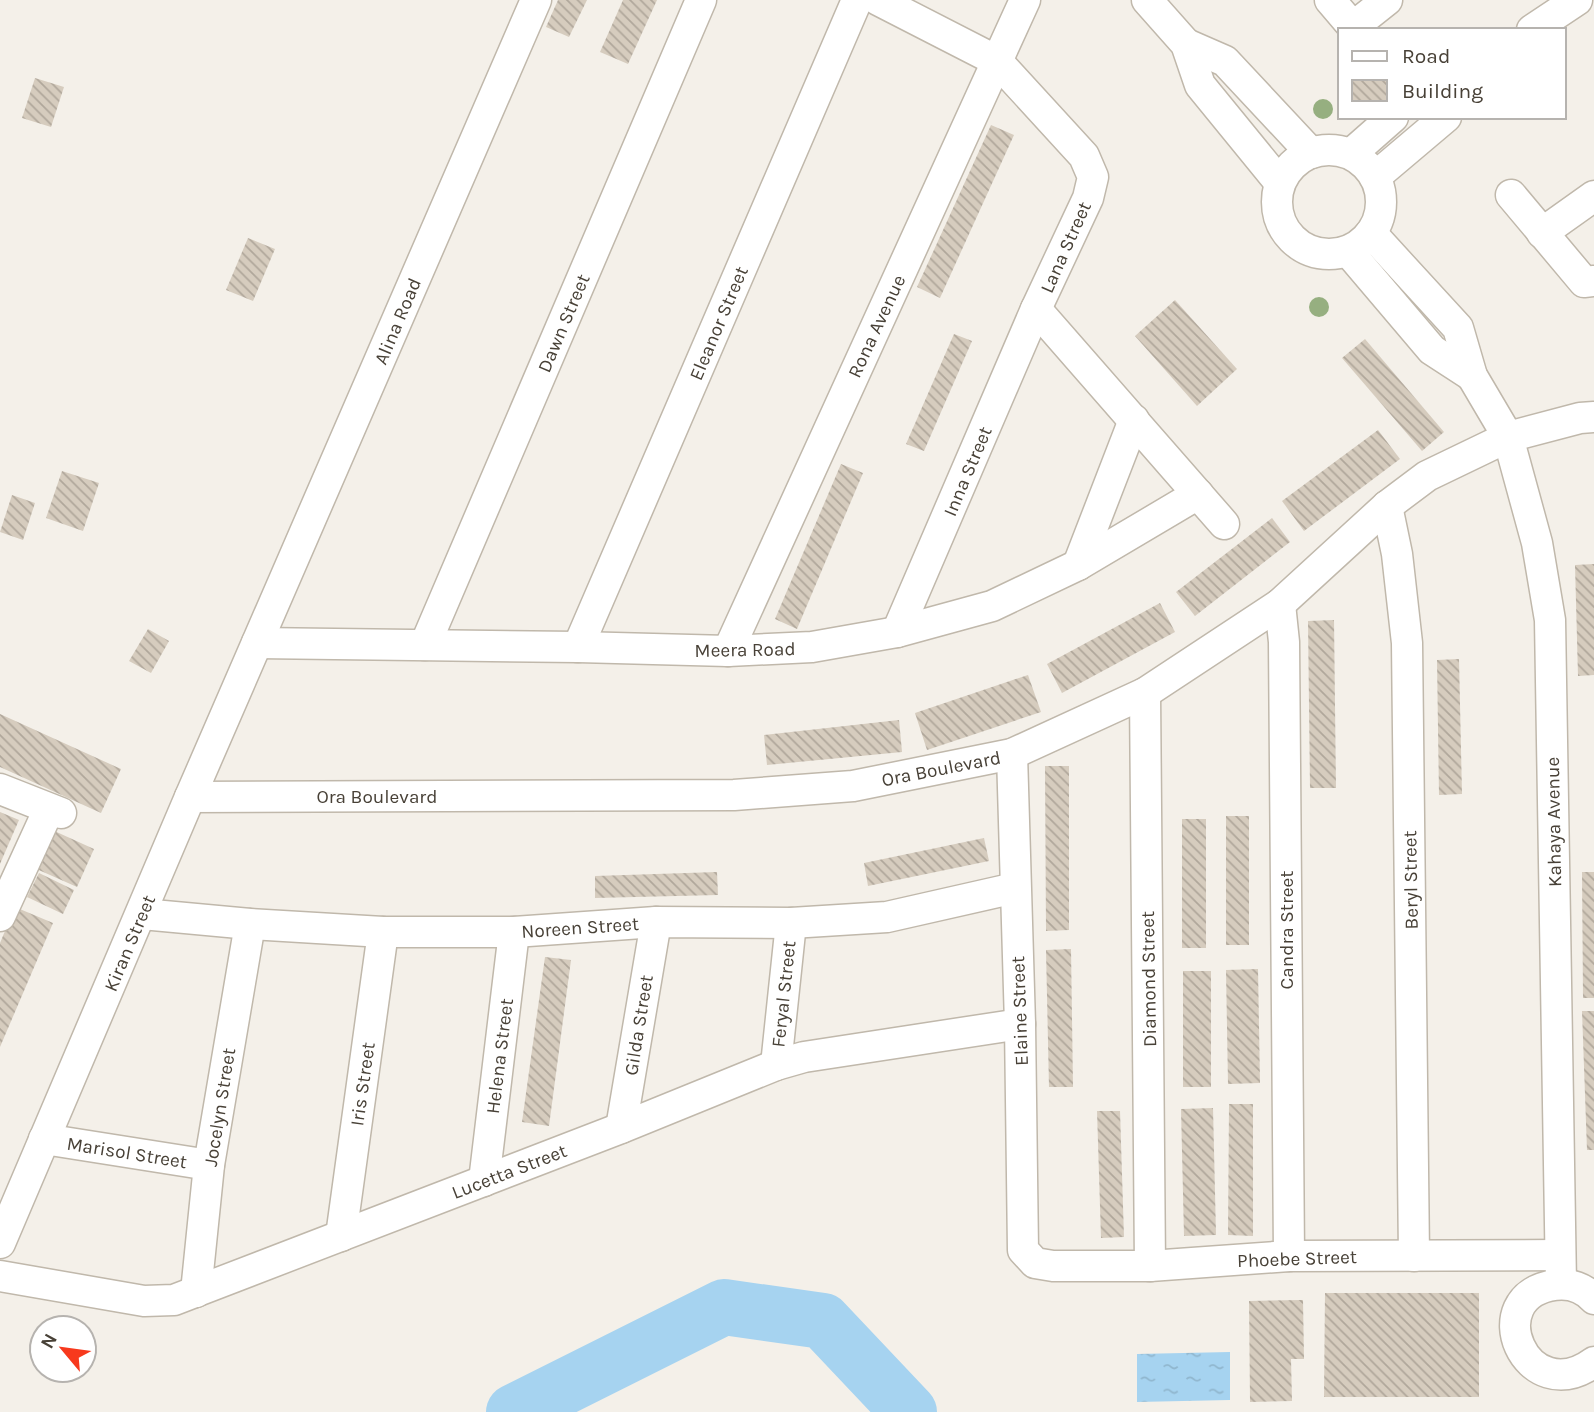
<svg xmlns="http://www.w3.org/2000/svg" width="1594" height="1412" viewBox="0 0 1594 1412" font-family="Karla,sans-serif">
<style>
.water{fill:url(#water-ripples)}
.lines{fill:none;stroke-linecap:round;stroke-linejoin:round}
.river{stroke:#a6d3f0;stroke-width:56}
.building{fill:url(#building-back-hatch)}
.minor-casing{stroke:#c0b8ab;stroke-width:33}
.minor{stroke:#fff;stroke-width:30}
.tree{fill:#96af80}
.labels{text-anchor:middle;stroke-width:5;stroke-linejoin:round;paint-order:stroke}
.street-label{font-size:19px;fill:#484137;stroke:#fff}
</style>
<defs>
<pattern id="water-ripples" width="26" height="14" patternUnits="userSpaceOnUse" patternTransform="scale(1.75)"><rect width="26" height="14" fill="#a6d3f0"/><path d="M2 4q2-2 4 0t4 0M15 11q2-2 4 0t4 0" fill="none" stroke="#90b6ce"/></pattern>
<pattern id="building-back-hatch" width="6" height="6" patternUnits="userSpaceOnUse" patternTransform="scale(1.75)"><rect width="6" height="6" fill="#d6ccbe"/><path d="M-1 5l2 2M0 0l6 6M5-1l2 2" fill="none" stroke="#b0a79b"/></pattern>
</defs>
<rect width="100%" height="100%" fill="#f4f0e9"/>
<path class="water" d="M1230,1352v48l-93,2v-48z"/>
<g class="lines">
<path class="river" d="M514,1412l210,-105 99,14 86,91"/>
</g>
<g class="building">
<path d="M558,0h29l-18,37 -23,-10z"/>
<path d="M623,0h34l-29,64 -28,-12z"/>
<path d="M35,78l29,9 -13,40 -29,-9z"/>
<path d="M991,125l23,10 -74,163 -23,-11z"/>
<path d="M248,238l27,11 -22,52 -27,-11z"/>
<path d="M1175,300l62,69 -40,37 -62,-70z"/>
<path d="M954,334l18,7 -48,110 -18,-7z"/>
<path d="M1365,339l79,93 -22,19 -80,-93z"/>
<path d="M1378,430l22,29 -96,72 -22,-30z"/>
<path d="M841,464l22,9 -66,156 -22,-10z"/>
<path d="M62,471l37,12 -16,48 -37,-13z"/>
<path d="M12,495l23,8 -12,37 -23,-8z"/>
<path d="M1272,518l18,24 -95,74 -19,-24z"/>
<path d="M1594,564v111l-16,1 -3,-111z"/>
<path d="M1160,603l15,29 -113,61 -15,-29z"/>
<path d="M1334,620l2,168h-26l-2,-167z"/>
<path d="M148,629l21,12 -18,32 -22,-12z"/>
<path d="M1459,659l3,135 -23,1 -2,-135z"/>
<path d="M1028,675l13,37 -114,38 -12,-37z"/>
<path d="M0,714l121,55 -20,44 -101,-46z"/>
<path d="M899,720l3,32 -135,13 -3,-30z"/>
<path d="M1045,766h24v164l-23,1z"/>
<path d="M0,812l19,8 -19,44z"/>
<rect x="1226" y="816" width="23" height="129"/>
<rect x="1182" y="819" width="24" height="129"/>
<path d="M50,829l44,20 -17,38 -45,-20z"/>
<path d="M984,838l5,23 -121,25 -4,-23z"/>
<path d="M717,872l1,23 -123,3v-22z"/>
<path d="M1582,872h12v126h-11z"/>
<path d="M39,873l35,17 -11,24 -36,-17z"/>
<path d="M15,907l38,16 -53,124v-104z"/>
<path d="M1071,949l2,138h-24l-3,-137z"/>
<path d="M545,957l26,3 -22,166 -27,-4z"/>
<path d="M1258,969l2,114 -32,1 -2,-114z"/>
<rect x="1183" y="971" width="28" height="116"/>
<path d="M1582,1011h12v139h-7z"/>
<path d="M1229,1104h24v132l-25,-1z"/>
<path d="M1213,1108l3,127 -32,1 -3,-127z"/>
<path d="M1097,1111h23l4,126 -23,1z"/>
<path d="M1325,1293h154v104h-155z"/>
<path d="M1303,1300l1,59h-13l1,42 -42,1 -1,-101z"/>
</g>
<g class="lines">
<g class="minor-casing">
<g id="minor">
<path d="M878,0l119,61 87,95 9,21 -5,21 -52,111 -139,323"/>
<path d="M1147,0l39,44 14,41 80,98"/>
<path d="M1330,0l23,27 34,-27"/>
<path d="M1532,30l45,-30"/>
<path d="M1186,44l39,17 86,92"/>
<circle cx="1329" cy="202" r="52"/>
<path d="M1351,154l42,-37"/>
<path d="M1375,177l71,-60"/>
<path d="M1511,195l73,87 10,-1"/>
<path d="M1371,233l87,95 14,48 36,61 29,106 13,77 11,664"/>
<path d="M1542,233l52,-37"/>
<path d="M1348,251l84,99 40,26"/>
<path d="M1036,309l188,215"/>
<path d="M1387,506l10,48 10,89 7,613"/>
<path d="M1078,565l56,-145"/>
<path d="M1280,604l4,38 5,614"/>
<path d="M257,643l321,4 150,4 84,-4 85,-15 95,-26 86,-41 120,-71"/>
<path d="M425,645l276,-645"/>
<path d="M578,647l279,-647"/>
<path d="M728,651l297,-651"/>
<path d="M1145,693l5,573"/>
<path d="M1012,754l8,270 3,226 12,13 18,3h97l139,-10 271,-1"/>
<path d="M0,789l61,24"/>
<path d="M190,797l544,-2 119,-9 159,-32 133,-61 135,-89 107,-98 40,-30 81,-39 72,-19 14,-1"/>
<path d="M142,914l108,10 133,8h131l142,-10 135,1 96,-6 128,-29"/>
<path d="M0,916l49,-107"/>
<path d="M776,1065l15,-142"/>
<path d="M621,1128l35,-206"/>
<path d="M44,1139l165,26"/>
<path d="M484,1181l30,-249"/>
<path d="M341,1236l42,-304"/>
<path d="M0,1243l190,-446 346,-797"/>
<path d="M0,1276l144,25 30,-1 447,-172 155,-63 28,-8 216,-33"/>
<path d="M196,1292l13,-127 41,-241"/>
<path d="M1594,1299c-10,-11 -24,-16 -39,-14 -78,11 -29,127 39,77"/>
</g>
</g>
<use href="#minor" class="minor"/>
</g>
<g class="tree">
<circle cx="1323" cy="109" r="10"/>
<circle cx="1319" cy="307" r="10"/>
</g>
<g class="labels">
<g class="street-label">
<text transform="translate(1065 247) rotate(-66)" y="7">Lana Street</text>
<text transform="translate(397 321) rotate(-67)" y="7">Alina Road</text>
<text transform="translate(563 323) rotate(-67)" y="7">Dawn Street</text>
<text transform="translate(718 323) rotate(-67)" y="7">Eleanor Street</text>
<text transform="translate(876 326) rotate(-65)" y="7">Rona Avenue</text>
<text transform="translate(967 471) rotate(-67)" y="7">Inna Street</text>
<text transform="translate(745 649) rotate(-1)" y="7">Meera Road</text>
<text transform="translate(941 768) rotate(-11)" y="7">Ora Boulevard</text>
<text x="377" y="803">Ora Boulevard</text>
<text transform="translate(1553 822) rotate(-91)" y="7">Kahaya Avenue</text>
<text transform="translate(1410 880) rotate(-91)" y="7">Beryl Street</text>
<text transform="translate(580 927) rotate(-4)" y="7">Noreen Street</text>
<text transform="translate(1286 930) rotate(-90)" y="7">Candra Street</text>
<text transform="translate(129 943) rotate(-67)" y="7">Kiran Street</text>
<text transform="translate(1148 979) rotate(-91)" y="7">Diamond Street</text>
<text transform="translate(783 994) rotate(-84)" y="7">Feryal Street</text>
<text transform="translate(1019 1011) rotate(-92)" y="7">Elaine Street</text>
<text transform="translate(638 1025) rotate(-81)" y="7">Gilda Street</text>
<text transform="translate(499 1056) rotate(-83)" y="7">Helena Street</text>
<text transform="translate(362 1084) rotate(-82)" y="7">Iris Street</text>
<text transform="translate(219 1107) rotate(-81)" y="7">Jocelyn Street</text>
<text transform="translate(127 1152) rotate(9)" y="7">Marisol Street</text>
<text transform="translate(509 1171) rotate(-21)" y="7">Lucetta Street</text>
<text transform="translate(1297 1258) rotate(-2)" y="7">Phoebe Street</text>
</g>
</g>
<rect x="1338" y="28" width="228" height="91" fill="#ffffff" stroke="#b6b3af" stroke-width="2"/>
<rect x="1352" y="51" width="35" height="10" fill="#ffffff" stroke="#b6b3af" stroke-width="2"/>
<text x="1402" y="63" font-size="21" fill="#484137">Road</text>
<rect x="1352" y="80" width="35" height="21" fill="url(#building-back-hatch)" stroke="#b6b3af" stroke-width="2"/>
<text x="1402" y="98" font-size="21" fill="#484137">Building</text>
<g transform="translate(63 1349) rotate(299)"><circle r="33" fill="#ffffff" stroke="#b6b3af" stroke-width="2"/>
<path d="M0-5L12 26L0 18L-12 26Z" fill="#f7391d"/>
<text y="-10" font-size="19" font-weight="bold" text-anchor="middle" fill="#484137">N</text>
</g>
</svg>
